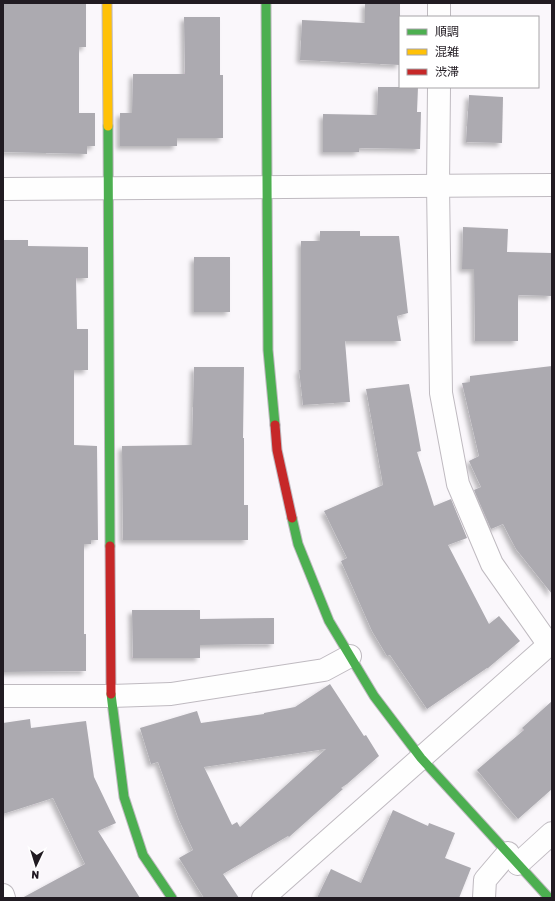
<svg xmlns="http://www.w3.org/2000/svg" width="555" height="901" viewBox="0 0 555 901" font-family="Rubik,'Noto Sans JP',sans-serif">
<style>
.building{fill:#acaab0;fill-rule:evenodd;filter:url(#shadow)}
.lines{fill:none;stroke-linecap:round;stroke-linejoin:round}
.street-casing{stroke:#bfbac0;stroke-width:24}
.fast-casing{stroke:#bfbac0;stroke-width:11}
.slow-casing{stroke:#bfbac0;stroke-width:11}
.jam-casing{stroke:#bfbac0;stroke-width:11}
.street{stroke:#fefefe;stroke-width:22}
.fast{stroke:#4caf50;stroke-width:9}
.slow{stroke:#ffc107;stroke-width:9}
.jam{stroke:#c62828;stroke-width:9}
</style>
<defs>
<filter id="shadow"><feDropShadow dx="-3.5" dy="3.5" stdDeviation="2" flood-color="#0004"/></filter>
</defs>
<rect width="100%" height="100%" fill="#faf7fb"/>
<g class="building">
<path d="M3,3h83v44h-7v66h16v33h-8v8l-84,-2z"/>
<path d="M365,3h35v62l-100,-5 2,-40 63,3z"/>
<path d="M184,17h36v58h3v63h-46v8h-57v-33h12l1,-39h52z"/>
<path d="M378,87h40l-1,25h4l-1,37 -61,-1v4h-36v-38l54,1z"/>
<path d="M469,95l34,2 -1,46 -36,-1z"/>
<path d="M463,227l45,2 -1,23 45,1v43l-34,-1v46h-43l-1,-72h-12z"/>
<path d="M320,231h40v5h39l9,77 -11,3 4,25h-56l5,61 -47,3 -4,-35h2v-129h19z"/>
<path d="M3,240h25v6l60,1v31h-12l1,51h11v41h-14v75l23,1 1,94h-7v4h-7v90h2v37l-83,1z"/>
<rect x="194" y="257" width="36" height="55"/>
<path d="M552,366v228l-36,-45 -13,-25 -12,5 -17,-39 7,-3 -12,-26 10,-5 -17,-73 8,-1v-6z"/>
<path d="M194,367h50l-1,71h1v67h4v35h-125l-1,-94 70,-1z"/>
<path d="M409,384l12,67 -4,1 17,54 17,-7 16,39 -19,7 41,79 10,-8 21,25 -32,27h-1l-60,41 -37,-54 -3,1 -15,-25 -31,-70 6,-3 -23,-47 59,-26 -17,-96z"/>
<path d="M132,610h68v9l74,-1v26l-74,1v13h-67z"/>
<path d="M330,684l34,52 2,-1 13,21 -32,28 -6,4 2,1 -54,48 -1,-1 -65,38 16,24h-35l-25,-40 14,-8 -14,-30 -21,-58 -7,2 -11,-36 57,-17 4,12 63,-9v-1l31,-6zM326,749l-86,78 -3,-5 -5,3 -28,-58z"/>
<path d="M552,701v88l-34,30 -16,-18v-1l-25,-30 47,-40 -2,-2z"/>
<path d="M30,719l1,9 55,-7 8,56 22,46 -18,8 42,67h-118l63,-34 -32,-66 -50,16v-91z"/>
<path d="M393,810l35,16 1,-3 26,10 -10,25 26,10 -12,30h-142l14,-29 30,14z"/>
</g>
<g class="lines">
<g class="street-casing">
<g id="street">
<path d="M439,17v-14"/>
<path d="M439,87l-1,98 3,208 17,91 34,80 57,81"/>
<path d="M3,189l549,-4"/>
<path d="M3,696h108l60,-2 153,-24 26,-14"/>
<path d="M518,864l34,-31"/>
<path d="M3,895l1,3"/>
<path d="M263,898l289,-256"/>
<path d="M484,898l1,-18 23,-27"/>
</g>
</g>
<g class="fast-casing">
<g id="fast">
<path d="M266,3l2,347 7,75"/>
<path d="M108,126l2,420"/>
<path d="M292,518l6,26 31,77 45,75 47,62 128,140"/>
<path d="M111,694l13,103 19,58 29,43"/>
</g>
</g>
<g class="slow-casing">
<path id="slow" d="M107,3l1,123"/>
</g>
<g class="jam-casing">
<g id="jam">
<path d="M275,425l2,25 15,68"/>
<path d="M110,546l1,148"/>
</g>
</g>
<use href="#street" class="street"/>
<use href="#fast" class="fast"/>
<use href="#slow" class="slow"/>
<use href="#jam" class="jam"/>
</g>
<rect width="555" height="901" fill="none" stroke="#211b22" stroke-width="8"/>
<rect x="399" y="16" width="140" height="72" fill="#ffffff" stroke="#a6a4a7"/>
<rect x="407" y="29" width="20" height="6" fill="#4caf50" stroke="#a6a4a7"/>
<text x="435" y="36" font-size="12" fill="#211b22">順調</text>
<rect x="407" y="49" width="20" height="6" fill="#ffc107" stroke="#a6a4a7"/>
<text x="435" y="56" font-size="12" fill="#211b22">混雑</text>
<rect x="407" y="69" width="20" height="6" fill="#c62828" stroke="#a6a4a7"/>
<text x="435" y="76" font-size="12" fill="#211b22">渋滞</text>
<g transform="translate(36 865) rotate(184)" stroke="#ffffff" stroke-width="3" paint-order="stroke">
<path d="M0-3L7 15L0 10L-7 15Z" fill="#211b22"/>
<text y="-6" font-size="11" font-weight="bold" text-anchor="middle" fill="#211b22">N</text>
</g>
</svg>
